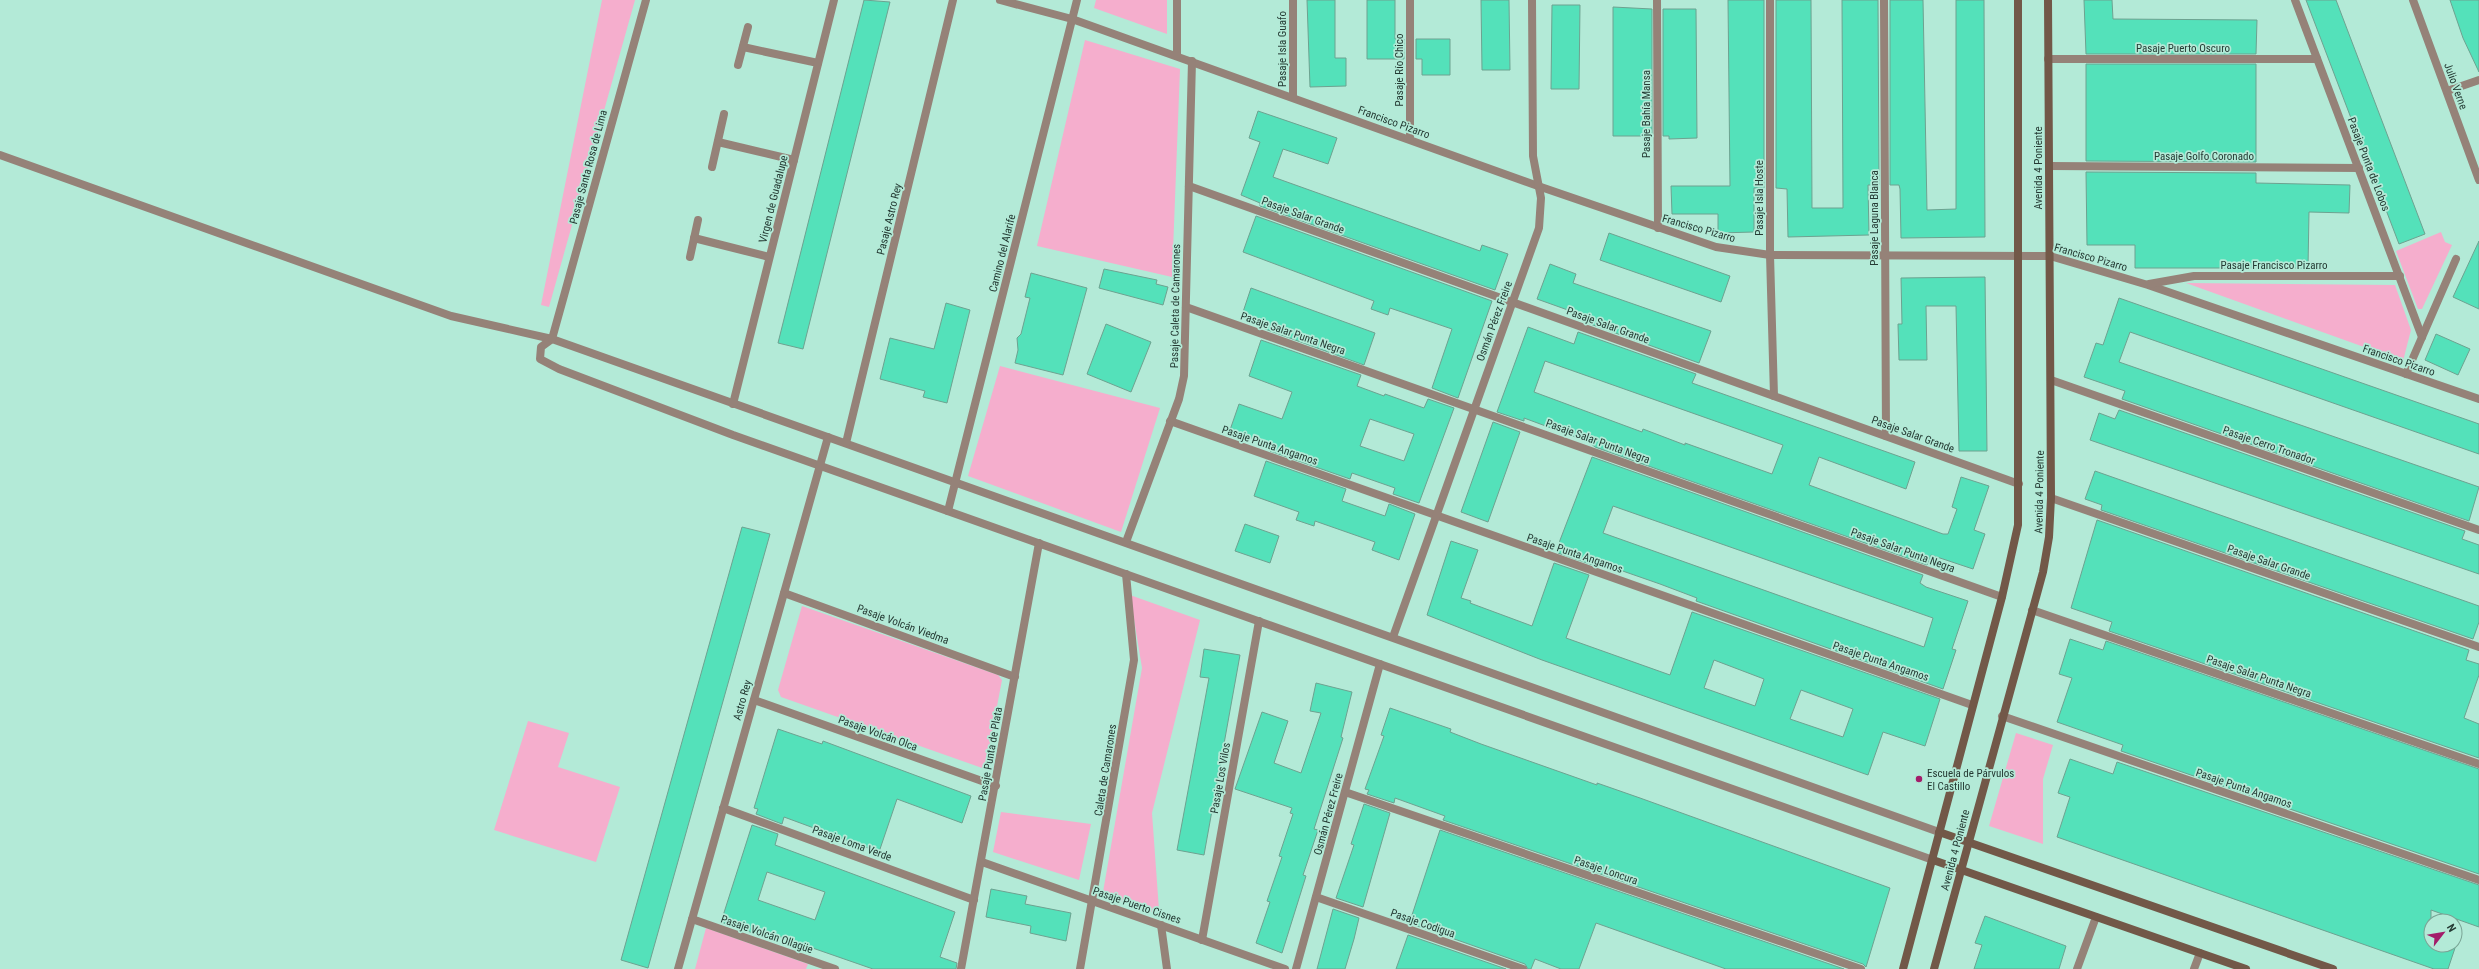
<svg xmlns="http://www.w3.org/2000/svg" width="2479" height="969" viewBox="0 0 2479 969" font-family="'Roboto Condensed',sans-serif">
<style>
.green{fill:#f5aecd}
.building{fill:#54e1ba;stroke:#6da290;fill-rule:evenodd}
.lines{fill:none;stroke-linecap:round;stroke-linejoin:round}
.street{stroke:#958278;stroke-width:8}
.secondary{stroke:#725848;stroke-width:8}
.poi-dot{fill:#a31d6a;stroke:#b3ead7;stroke-width:1.5}
.labels{text-anchor:middle;stroke-width:3.5;stroke-linejoin:round;paint-order:stroke}
.street-label{font-size:11px;fill:#243a33;stroke:#b3ead7}
.poi-label{font-size:11px;fill:#243a33;stroke:#b3ead7;text-anchor:start}
</style>
<rect width="100%" height="100%" fill="#b3ead7"/>
<g class="green">
<path d="M602,0h33l-86,307 -8,-2z"/>
<path d="M1096,0h71v34l-73,-26z"/>
<path d="M1085,40l95,29 -8,208 -135,-31z"/>
<path d="M2441,232l4,10 7,3 -30,64h-4l-22,-58z"/>
<path d="M2186,283l209,2 16,45 -8,31z"/>
<path d="M1000,366l160,42 -39,124 -153,-56z"/>
<path d="M1130,595l70,25 -48,193 7,97 -4,3 -50,-17 -2,-4 39,-224z"/>
<path d="M802,606l196,69 4,5 -17,89 -204,-72 -3,-7z"/>
<path d="M528,721l41,12 -11,34 62,20 -24,75 -102,-32z"/>
<path d="M2016,733l37,12 -10,34v65l-54,-18z"/>
<path d="M1001,812l90,12 -12,56 -86,-28z"/>
<path d="M706,928l102,36 -2,5h-111z"/>
</g>
<g class="building">
<path d="M864,0l26,2 -87,347 -25,-6z"/>
<path d="M1307,0h28v58h11v28l-36,1z"/>
<path d="M1367,0h28v39h9v20h-37z"/>
<path d="M1481,0h28l1,70h-28z"/>
<path d="M1728,0h36v188h-10v44l-36,1v-19h-46l-1,-28h59z"/>
<path d="M1776,0h35l1,208h31l-1,-208h36l1,185h-11l1,50 -81,2 -1,-48 -11,-1z"/>
<path d="M1890,0h33l4,210 29,-1v-209h28l1,237 -84,1 -1,-49 -1,-4h-9z"/>
<path d="M2084,0h28l1,19 144,1 -1,34h-170z"/>
<path d="M2306,0h30l89,234 -26,10z"/>
<path d="M2450,0h29v72l-16,-34z"/>
<path d="M1552,5h28l-1,84h-28z"/>
<path d="M1613,7l39,2v127h-39z"/>
<path d="M1663,9h33l1,129 -28,1v-3h-6z"/>
<path d="M1416,39h34v36h-28v-16h-6z"/>
<path d="M2086,64h170v98l-170,-1z"/>
<path d="M1258,111l79,27 -9,26 -45,-15 -10,28 207,74 2,-6 26,9 -13,36 -235,-84v-3l-19,-8 19,-53 -11,-4z"/>
<path d="M2086,172l170,1v10l94,2 -1,28 -40,-1 -1,56h-173v-23h-48z"/>
<path d="M1256,216l236,85 -34,97 -26,-10 20,-59 -62,-21 -2,7 -17,-6 3,-8 -131,-49z"/>
<path d="M1609,233l121,43 -9,26 -121,-42z"/>
<path d="M2479,241v68l-26,-12z"/>
<path d="M1550,264l26,10 -3,9 138,48 -12,32 -117,-42 2,-5 -5,-2 -42,-15z"/>
<path d="M1104,269l53,11 -1,4 12,3 -5,18 -64,-17z"/>
<path d="M1031,273l56,15 -24,87 -48,-12 3,-13 -1,-12 4,-4 9,-36 -5,-1z"/>
<path d="M1985,277l2,174h-28l-3,-145h-30l1,54h-28l-1,-36h4l-1,-46z"/>
<path d="M1251,288l124,45 -11,32 -99,-36 2,-6 -25,-8z"/>
<path d="M2119,298l360,126v30l-349,-122 -11,30 360,125 -10,34 -347,-122 3,-8 -41,-14 12,-34 7,2z"/>
<path d="M946,303l24,7 -23,93 -24,-6 2,-6 -45,-12 10,-41 44,11z"/>
<path d="M1106,324l45,18 -20,50 -44,-18z"/>
<path d="M1528,327l46,17 4,-12 118,42 -4,9 223,79 -9,27 -87,-32 -10,28 134,49h5l9,-25 -5,-2 9,-30 28,9 -15,44 11,4 -12,35 -42,-14 -4,10 -332,-118 -6,-5 -65,-24v3l-27,-9zM1545,361l238,84 -11,29 -87,-31v2l-42,-16 -1,3 -108,-40z"/>
<path d="M2436,334l34,15 -12,26 -33,-15z"/>
<path d="M1261,340l100,35 -4,11 27,10 1,-2 39,14 4,-9 26,9 -35,95 -26,-9 2,-6 -43,-15 -2,6 -80,-28 2,-5 -42,-16 9,-26 43,15 10,-27 -43,-16zM1370,419l44,15 -10,27 -44,-15z"/>
<path d="M2119,410l346,121 -3,8 17,6v29l-389,-134 9,-27 16,6z"/>
<path d="M1493,422l27,10 -32,90 -27,-10z"/>
<path d="M1592,457l331,118 -3,8 6,4 42,14 -16,48 4,1 -13,39 -247,-88 1,-3 -37,-14 -66,-23 -1,4 -35,-12 2,-4 -3,-1zM1613,506l320,112 -9,29 -321,-114z"/>
<path d="M1266,461l80,28 -4,12 43,15 4,-12 26,10 -16,46 -27,-10 3,-8 -60,-21 -1,5 -18,-6 3,-8 -45,-16z"/>
<path d="M2095,471l384,135v16l-6,17 -372,-129 1,-5 -17,-6z"/>
<path d="M2097,520l372,130 -3,10 13,4v11l-15,43 15,6v34l-370,-127 3,-9 -41,-14z"/>
<path d="M1245,524l34,12 -9,27 -35,-12z"/>
<path d="M742,527l28,7 -122,434 -27,-8z"/>
<path d="M1451,541l27,9 -17,48 10,3 -1,2 62,23 22,-63 35,12 -23,63 104,37 22,-63 248,87 -15,47 -42,-14 -15,43 -326,-115 -115,-45zM1714,660l50,19 -9,27 -51,-18zM1801,690l52,19 -10,28 -53,-18z"/>
<path d="M2070,639l33,11 3,-9 373,128v105l-358,-123 2,-6 -66,-23 15,-44 -13,-4z"/>
<path d="M1204,649l36,6 -36,200 -27,-5 32,-172 -9,-1z"/>
<path d="M1316,683l36,9 -11,45 2,1 -29,91 4,1 -15,45 3,1 -24,77 -26,-10 14,-41 -3,-1 15,-44 -3,-1 14,-42 -3,-1 2,-5 -57,-19 27,-77 26,9 -14,42 27,10 20,-60 -11,-2z"/>
<path d="M1390,708l61,21 -1,3 31,12 116,41v-2l43,15 250,90 -24,79 -3,-3 -420,-144 2,-4 -50,-18 -1,5 -27,-9 2,-4 -4,-1 19,-53 -3,-1z"/>
<path d="M778,729l44,15 1,-3 148,55 -9,27 -65,-24 -18,53 -95,-35 -2,7 -26,-10 2,-5 -4,-1z"/>
<path d="M2070,759l43,15 4,-12 362,123v42l-48,-17v35h25l-8,24h-14l-377,-132 13,-40 -12,-4z"/>
<path d="M1364,804l26,9 -27,94 -27,-9 18,-53 -3,-1z"/>
<path d="M752,825l26,9 -3,11 180,67 -15,45 17,6 -1,6h-83l-118,-41 -2,5 -32,-11zM767,872l58,20 -10,28 -57,-20z"/>
<path d="M1440,830l404,139h-118l-130,-46 -17,46h-18l-26,-10 -4,10h-3l-3,-5 -113,-40 2,-5 -3,-1z"/>
<path d="M991,889l36,7 -2,8 46,9 -5,28 -36,-8 1,-7 -45,-9z"/>
<path d="M1333,909l26,9 -5,21 -9,30h-28z"/>
<path d="M1985,916l81,30 -7,23h-85l8,-24 -7,-2z"/>
<path d="M1408,935l98,34h-110z"/>
</g>
<g class="lines">
<g class="street">
<path d="M1000,0l72,19 466,167 178,61 54,8 280,1 98,29 331,114"/>
<path d="M1293,0v97"/>
<path d="M1410,0v139"/>
<path d="M1657,0l1,228"/>
<path d="M1770,0v255l4,141"/>
<path d="M1884,0l2,436"/>
<path d="M2295,0l127,337"/>
<path d="M2413,0l66,180"/>
<path d="M743,47l75,16"/>
<path d="M1177,56v-56"/>
<path d="M2048,59h269"/>
<path d="M738,65l10,-38"/>
<path d="M2447,91l32,-11"/>
<path d="M718,142l76,18"/>
<path d="M0,155l451,161 101,23 1387,493"/>
<path d="M2049,166l310,2"/>
<path d="M712,167l12,-53"/>
<path d="M1189,186l830,298"/>
<path d="M694,238l75,19"/>
<path d="M690,257l8,-37"/>
<path d="M2149,284l45,-8h206"/>
<path d="M1186,307l816,290"/>
<path d="M552,339l-11,8 -1,12 19,10 174,66 1200,425"/>
<path d="M552,339l94,-339"/>
<path d="M2406,374l50,-115"/>
<path d="M2051,380l428,150"/>
<path d="M733,404l101,-404"/>
<path d="M1170,421l802,284"/>
<path d="M846,443l107,-443"/>
<path d="M2051,498l428,149"/>
<path d="M948,511l129,-511"/>
<path d="M1126,542l53,-143 5,-23 8,-315"/>
<path d="M784,593l231,84"/>
<path d="M2032,610l447,154"/>
<path d="M1393,637l146,-409 2,-30 -8,-42 -1,-156"/>
<path d="M754,700l242,86"/>
<path d="M2002,716l477,164"/>
<path d="M1345,792l516,177"/>
<path d="M723,808l251,92"/>
<path d="M982,862l303,107"/>
<path d="M1316,897l207,72"/>
<path d="M692,919l143,50"/>
<path d="M1161,925l6,44"/>
<path d="M1202,940l57,-319"/>
<path d="M678,969l150,-532"/>
<path d="M961,969l78,-426"/>
<path d="M1080,969l54,-309 -8,-86"/>
<path d="M1296,969l84,-305"/>
<path d="M2077,969l19,-52"/>
<path d="M2194,969l6,-16"/>
</g>
<g class="secondary">
<path d="M1939,832l394,137"/>
<path d="M1933,860l313,109"/>
<path d="M1903,969l99,-372 16,-72v-525"/>
<path d="M1934,969l109,-397 6,-35 2,-39 -3,-498"/>
</g>
</g>
<circle class="poi-dot" cx="1919" cy="779" r="4"/>
<g class="labels">
<g class="street-label">
<text x="2183" y="52">Pasaje Puerto Oscuro</text>
<text transform="translate(1282 49) rotate(-90)" y="4">Pasaje Isla Guafo</text>
<text transform="translate(1399 70) rotate(-90)" y="4">Pasaje Río Chico</text>
<text transform="translate(2456 86) rotate(70)" y="4">Julio Verne</text>
<text transform="translate(1646 114) rotate(-90)" y="4">Pasaje Bahía Mansa</text>
<text transform="translate(1394 122) rotate(20)" y="4">Francisco Pizarro</text>
<text x="2204" y="160">Pasaje Golfo Coronado</text>
<text transform="translate(2369 164) rotate(69)" y="4">Pasaje Punta de Lobos</text>
<text transform="translate(588 167) rotate(-75)" y="4">Pasaje Santa Rosa de Lima</text>
<text transform="translate(2038 168) rotate(-90)" y="4">Avenida 4 Poniente</text>
<text transform="translate(1759 198) rotate(-90)" y="4">Pasaje Isla Hoste</text>
<text transform="translate(773 199) rotate(-76)" y="4">Virgen de Guadalupe</text>
<text transform="translate(1303 215) rotate(20)" y="4">Pasaje Salar Grande</text>
<text transform="translate(1874 218) rotate(-90)" y="4">Pasaje Laguna Blanca</text>
<text transform="translate(889 219) rotate(-76)" y="4">Pasaje Astro Rey</text>
<text transform="translate(1699 228) rotate(16)" y="4">Francisco Pizarro</text>
<text transform="translate(1002 253) rotate(-76)" y="4">Camino del Alarife</text>
<text transform="translate(2091 257) rotate(16)" y="4">Francisco Pizarro</text>
<text x="2274" y="269">Pasaje Francisco Pizarro</text>
<text transform="translate(1175 306) rotate(-89)" y="4">Pasaje Caleta de Camarones</text>
<text transform="translate(1494 321) rotate(-70)" y="4">Osmán Pérez Freire</text>
<text transform="translate(1608 325) rotate(20)" y="4">Pasaje Salar Grande</text>
<text transform="translate(1293 333) rotate(19)" y="4">Pasaje Salar Punta Negra</text>
<text transform="translate(2399 360) rotate(19)" y="4">Francisco Pizarro</text>
<text transform="translate(1913 434) rotate(20)" y="4">Pasaje Salar Grande</text>
<text transform="translate(1598 441) rotate(20)" y="4">Pasaje Salar Punta Negra</text>
<text transform="translate(1270 445) rotate(19)" y="4">Pasaje Punta Angamos</text>
<text transform="translate(2269 445) rotate(19)" y="4">Pasaje Cerro Tronador</text>
<text transform="translate(2039 492) rotate(-89)" y="4">Avenida 4 Poniente</text>
<text transform="translate(1903 550) rotate(20)" y="4">Pasaje Salar Punta Negra</text>
<text transform="translate(1575 553) rotate(19)" y="4">Pasaje Punta Angamos</text>
<text transform="translate(2269 562) rotate(19)" y="4">Pasaje Salar Grande</text>
<text transform="translate(903 624) rotate(20)" y="4">Pasaje Volcán Viedma</text>
<text transform="translate(1881 661) rotate(19)" y="4">Pasaje Punta Angamos</text>
<text transform="translate(2259 676) rotate(19)" y="4">Pasaje Salar Punta Negra</text>
<text transform="translate(742 700) rotate(-74)" y="4">Astro Rey</text>
<text transform="translate(878 733) rotate(20)" y="4">Pasaje Volcán Olca</text>
<text transform="translate(990 754) rotate(-80)" y="4">Pasaje Punta de Plata</text>
<text transform="translate(1105 770) rotate(-81)" y="4">Caleta de Camarones</text>
<text transform="translate(1220 778) rotate(-80)" y="4">Pasaje Los Vilos</text>
<text transform="translate(2244 788) rotate(19)" y="4">Pasaje Punta Angamos</text>
<text transform="translate(1328 814) rotate(-75)" y="4">Osmán Pérez Freire</text>
<text transform="translate(852 843) rotate(20)" y="4">Pasaje Loma Verde</text>
<text transform="translate(1955 850) rotate(-75)" y="4">Avenida 4 Poniente</text>
<text transform="translate(1606 870) rotate(19)" y="4">Pasaje Loncura</text>
<text transform="translate(1137 905) rotate(19)" y="4">Pasaje Puerto Cisnes</text>
<text transform="translate(1423 923) rotate(19)" y="4">Pasaje Codigua</text>
<text transform="translate(767 934) rotate(19)" y="4">Pasaje Volcán Ollagüe</text>
</g>
<g class="poi-label">
<text x="1927" y="777">Escuela de Párvulos<tspan x="1927" dy="13">El Castillo</tspan></text>
</g>
</g>
<g transform="translate(2443 933) rotate(59)"><circle r="19" fill="#b3ead7" stroke="#7aa495"/>
<path d="M0-3L7 15L0 10L-7 15Z" fill="#a31d6a"/>
<text y="-6" font-size="11" font-weight="bold" text-anchor="middle" fill="#243a33">N</text>
</g>
</svg>
